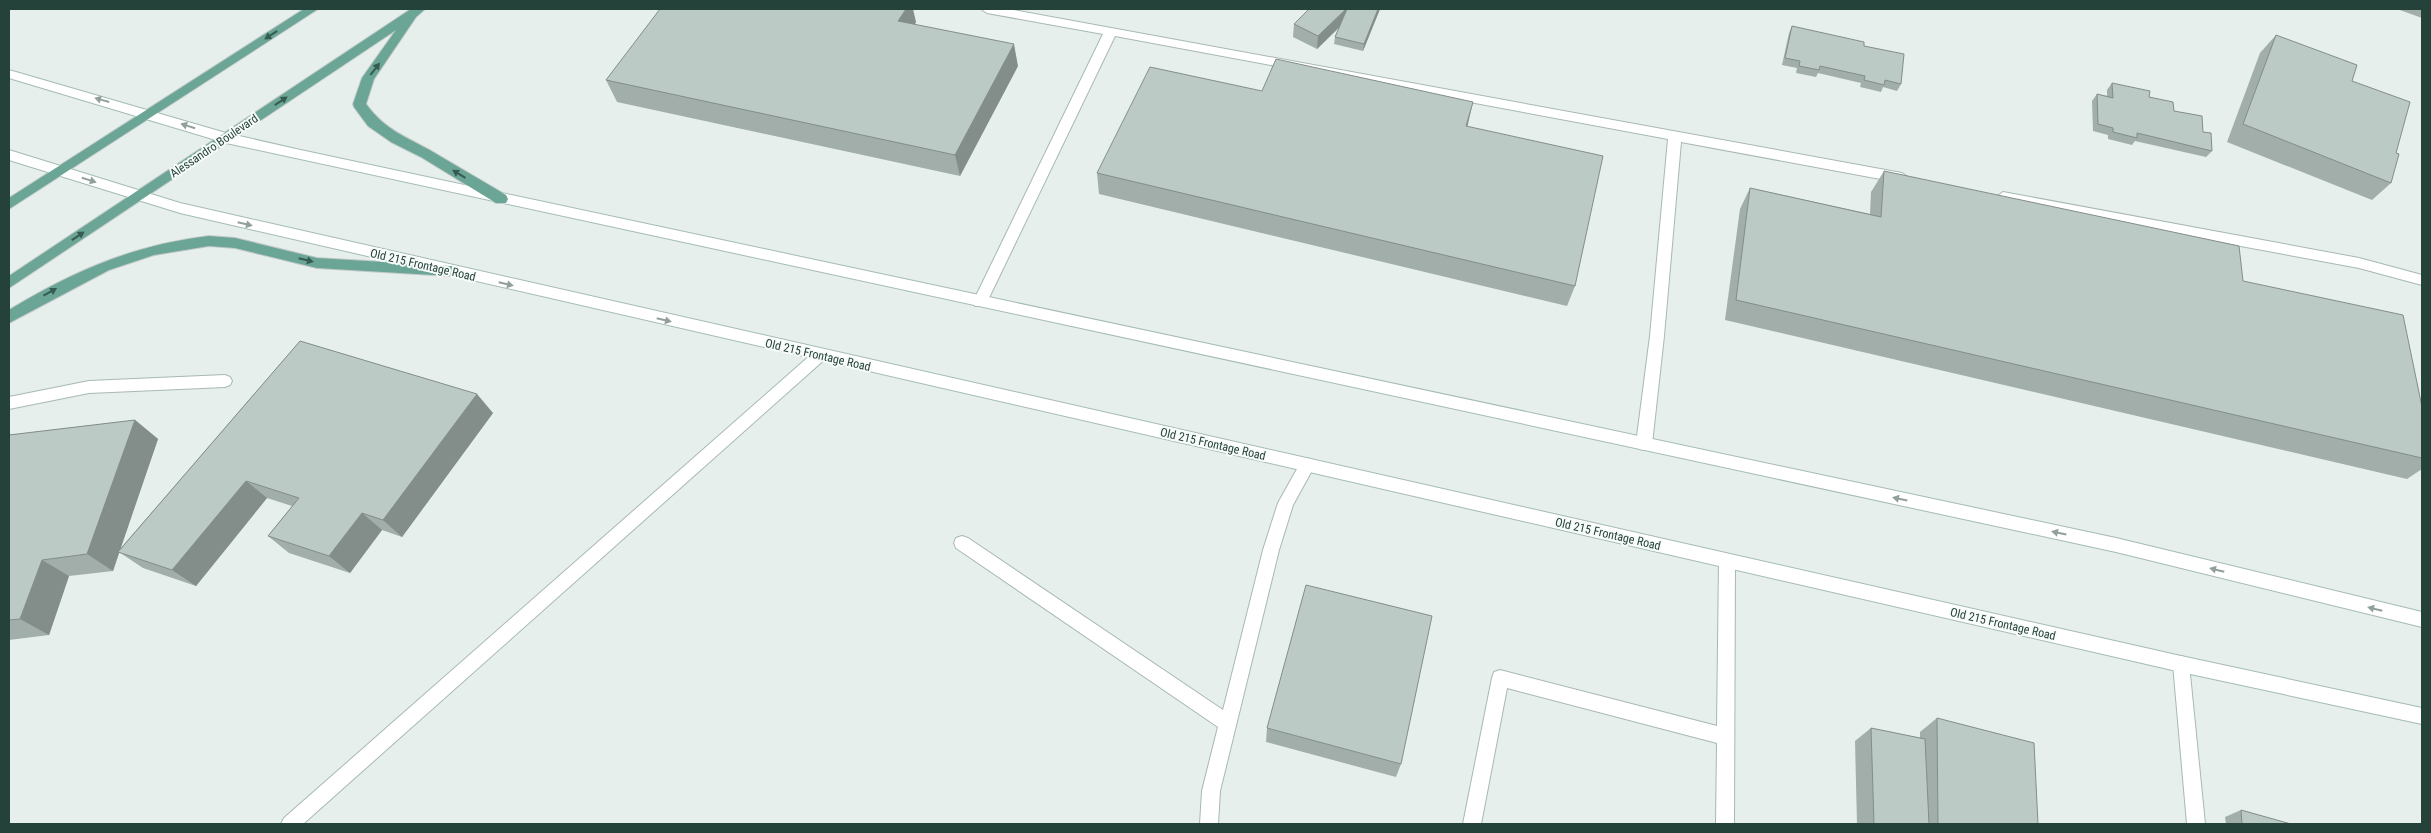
<svg xmlns="http://www.w3.org/2000/svg" width="2431" height="833" viewBox="0 0 2431 833" font-family="'Roboto Condensed',sans-serif">
<style>
.lines{fill:none;stroke-linecap:round;stroke-linejoin:round}
.lane-casing{stroke:#a8b8b2;stroke-width:2}
.secondary-casing{stroke:#a4bbb3;stroke-width:2}
.primary-casing{stroke:#c2cac8;stroke-width:2}
.lane{fill:#fff;fill-rule:evenodd}
.secondary{fill:#fff;fill-rule:evenodd}
.primary{fill:#6aa596;fill-rule:evenodd}
.wall{fill:#a1aea9}
.shaded-wall{fill:#838d89}
.building{fill:#bbcac4;stroke:#838d89}
.oneway{fill:#365b51}
.oneway2{fill:#92a09c}
.labels{text-anchor:middle;stroke-width:4;stroke-linejoin:round;paint-order:stroke}
.street-label{font-size:12px;fill:#24423a;stroke:#f7fbf9}
</style>
<rect width="100%" height="100%" fill="#e6efeb"/>
<g class="lines">
<g class="lane-casing">
<g id="lane">
<path d="M981,9h27l894,164 7,5 -7,5 -221,-41 -17,194 -12,108 -3,5 -5,1 -5,-1 -3,-5 14,-108 18,-197 -553,-103 -128,266 -2,4h-10l-2,-4 130,-268 -116,-21z"/>
<path d="M2003,192l356,66 63,17v10l-63,-17 -356,-66 -7,-5z"/>
<path d="M819,350l5,2 2,4 -2,4 -521,464h-22l3,-6 530,-466z"/>
<path d="M225,375l5,2 2,4 -2,4 -5,2 -136,6 -80,16v-12l80,-16z"/>
<path d="M1307,458l5,2 3,5 -22,40 -14,45 -59,241 -2,33h-18l2,-33 16,-64 -262,-179 -2,-5 2,-5 6,-2 6,2 255,172 40,-160 15,-47 24,-43z"/>
<path d="M1727,554l6,2 2,5 -1,263h-18l1,-81 -210,-55 -26,136h-18l29,-146 2,-6 6,-2 217,56 2,-165 2,-5z"/>
<path d="M2181,656l6,2 2,6 16,160h-18l-14,-160 2,-6z"/>
</g>
</g>
<g class="secondary-casing">
<g id="secondary">
<path d="M9,70l217,63 70,16 1820,389 306,74v15l-306,-75 -1890,-409 -217,-65z"/>
<path d="M9,150l171,53 2001,453 241,52v16l-241,-52 -2001,-459 -171,-53z"/>
</g>
</g>
<g class="primary-casing">
<g id="primary">
<path d="M304,9h14l-309,200v-11z"/>
<path d="M411,9h14l-9,8 -42,62 -8,25c20,27 39,32 67,48 24,14 49,29 73,43l2,4 -2,4h-10l-75,-46 -30,-15 -23,-16 -14,-19 -1,-3 9,-26 34,-48 -387,258v-12z"/>
<path d="M209,236l26,2 82,20 133,8 5,1 2,4 -2,4 -5,1 -133,-8 -82,-20 -26,-2 -55,9 -45,15 -100,53v-13c65,-39 124,-65 200,-74z"/>
</g>
</g>
<use href="#lane" class="lane"/>
<use href="#secondary" class="secondary"/>
<use href="#primary" class="primary"/>
</g>
<g class="wall">
<path d="M1380,9l-17,42 -29,-7 1,-7 5,-10 -23,22 -24,-12 1,-13z"/>
<path d="M2397,9h25v9z"/>
<path d="M916,22l-1,2 103,42 -58,110 -343,-74 -11,-22z"/>
<path d="M1792,26l72,20 37,38 -4,7 -14,-4 -2,5 -21,-5 1,-4 -43,-10 -2,4 -20,-4 1,-5 -15,-3 7,-32z"/>
<path d="M2276,35l76,46 44,72 -5,30 -19,17 -145,-58 33,-89z"/>
<path d="M2112,83l37,14 25,14 29,21 9,19 -6,6 -71,-16 -3,4 -24,-6v-4l-15,-4 -1,-30 5,-7 10,2v-6z"/>
<path d="M1467,127l108,159 -8,20 -468,-112 -2,-21z"/>
<path d="M1884,171l359,110 179,177v11l-15,10 -682,-159 15,-111 10,-21 120,26 1,-22z"/>
<path d="M300,341l193,72 -91,124 -20,-7 -32,43 -61,-20 -21,-17 24,-30 -25,-8 -71,88 -53,-18 -24,-16 -6,19 -44,5 -20,59 -40,5v-205l126,-15 23,19 -38,110z"/>
<path d="M1937,718l101,106h-181l-2,-83 16,-13 49,10v-6z"/>
<path d="M1267,728l134,36 -5,13 -130,-35z"/>
<path d="M2241,810l50,14h-65l-1,-7z"/>
</g>
<g class="shaded-wall">
<path d="M906,9h7l3,13 -12,21 -6,-22z"/>
<path d="M1346,9h4l-6,13 -27,27 1,-13z"/>
<path d="M1378,9h2l-17,42 1,-7z"/>
<path d="M1014,44l4,22 -58,110 -5,-21z"/>
<path d="M1473,102l-5,22 -7,24 5,-22z"/>
<path d="M477,394l16,19 -91,124 -19,-17z"/>
<path d="M135,420l23,19 -45,132 -26,-17z"/>
<path d="M246,481l21,17 -71,88 -24,-16z"/>
<path d="M362,513l20,17 -32,43 -21,-17z"/>
<path d="M42,560l27,16 -20,59 -29,-16z"/>
</g>
<g class="building">
<path d="M660,9h246l-8,12 116,23 -59,111 -349,-75z"/>
<path d="M1309,9h37l-28,27 -24,-12z"/>
<path d="M1347,9h31l-14,35 -29,-7z"/>
<path d="M1792,26l72,16v4l40,8 -3,30 -16,-4 -1,5 -20,-5 1,-4 -45,-10 -1,4 -20,-4 1,-5 -15,-3z"/>
<path d="M2276,35l81,30 -5,16 58,21 -14,51 3,1 -8,29 -148,-59z"/>
<path d="M1276,59l197,43 -7,24 137,30 -28,130 -478,-113 53,-106 112,24z"/>
<path d="M2112,83l38,8 -1,6 24,5 1,9 28,5 1,16 8,1 1,18 -75,-18v5l-24,-6v-4l-15,-4 -1,-30 16,4z"/>
<path d="M1884,171l355,75 4,35 160,34 19,92v51l-686,-158 14,-112 131,29z"/>
<path d="M300,341l177,53 -94,126 -21,-7 -33,43 -61,-20 31,-38 -53,-17 -74,89 -54,-18z"/>
<path d="M135,420l-48,134 -45,6 -22,59 -11,1v-185z"/>
<path d="M1306,585l126,31 -31,148 -134,-36z"/>
<path d="M1937,718l97,25 4,81h-100z"/>
<path d="M1871,728l54,11 4,85h-55z"/>
<path d="M2241,810l50,14h-49z"/>
</g>
<defs><path id="oneway-solid" d="M-6-.8H1V-3.2L6.5 0L1 3.2V.8H-6Z" transform="scale(1.25)"/></defs>
<g class="oneway">
<use href="#oneway-solid" transform="translate(271 35) rotate(147)"/>
<use href="#oneway-solid" transform="translate(375 69) rotate(-52)"/>
<use href="#oneway-solid" transform="translate(281 101) rotate(-34)"/>
<use href="#oneway-solid" transform="translate(459 174) rotate(-149)"/>
<use href="#oneway-solid" transform="translate(78 236) rotate(-34)"/>
<use href="#oneway-solid" transform="translate(306 260) rotate(14)"/>
<use href="#oneway-solid" transform="translate(50 292) rotate(-29)"/>
</g>
<g class="oneway2">
<use href="#oneway-solid" transform="translate(102 100) rotate(-164)"/>
<use href="#oneway-solid" transform="translate(188 126) rotate(-163)"/>
<use href="#oneway-solid" transform="translate(89 180) rotate(17)"/>
<use href="#oneway-solid" transform="translate(245 224) rotate(13)"/>
<use href="#oneway-solid" transform="translate(506 284) rotate(13)"/>
<use href="#oneway-solid" transform="translate(664 320) rotate(13)"/>
<use href="#oneway-solid" transform="translate(1900 499) rotate(-168)"/>
<use href="#oneway-solid" transform="translate(2059 533) rotate(-168)"/>
<use href="#oneway-solid" transform="translate(2217 570) rotate(-166)"/>
<use href="#oneway-solid" transform="translate(2375 609) rotate(-166)"/>
</g>
<g class="labels">
<g class="street-label">
<text transform="translate(214 146) rotate(-34)" y="4">Alessandro Boulevard</text>
<text transform="translate(423 265) rotate(13)" y="4">Old 215 Frontage Road</text>
<text transform="translate(818 355) rotate(13)" y="4">Old 215 Frontage Road</text>
<text transform="translate(1213 444) rotate(13)" y="4">Old 215 Frontage Road</text>
<text transform="translate(1608 534) rotate(13)" y="4">Old 215 Frontage Road</text>
<text transform="translate(2003 624) rotate(13)" y="4">Old 215 Frontage Road</text>
</g>
</g>
<rect width="2431" height="833" fill="none" stroke="#24423a" stroke-width="20"/>
</svg>
